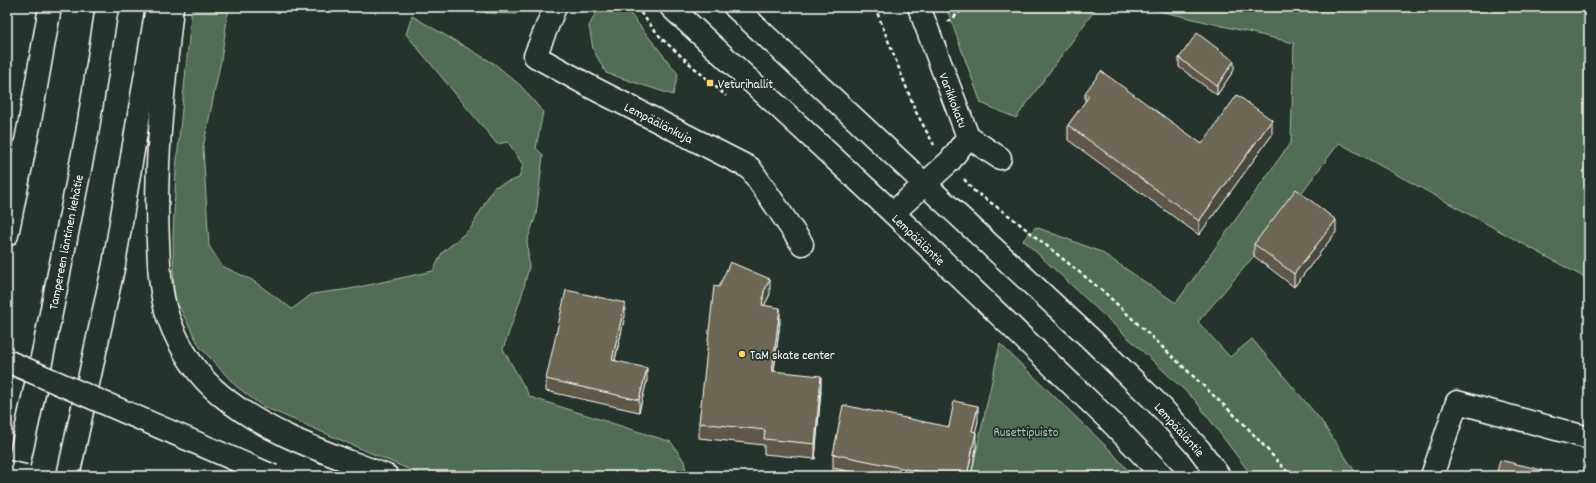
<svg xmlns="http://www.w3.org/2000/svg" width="1596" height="483" viewBox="0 0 1596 483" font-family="Dekko,sans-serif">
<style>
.green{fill:#516d54;stroke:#a8b6aa}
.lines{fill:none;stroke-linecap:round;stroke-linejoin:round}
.minor-casing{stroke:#fff;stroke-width:25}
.major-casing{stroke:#fff;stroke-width:25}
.highway-casing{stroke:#fff;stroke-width:25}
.path{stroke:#fff;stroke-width:2.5;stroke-dasharray:4 3;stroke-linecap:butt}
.minor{stroke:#26332d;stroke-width:22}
.major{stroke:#26332d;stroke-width:22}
.highway{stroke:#26332d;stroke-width:22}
.highway-bridge-casing{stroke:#fff;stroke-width:25;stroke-linecap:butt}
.highway-bridge{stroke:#26332d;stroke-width:22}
.wall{fill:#5e5949;stroke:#fff}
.shaded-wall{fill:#4c493c;stroke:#fff}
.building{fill:#6d6855;stroke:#fff}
.poi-dot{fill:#ffd166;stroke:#26332d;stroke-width:1.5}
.labels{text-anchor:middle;stroke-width:3.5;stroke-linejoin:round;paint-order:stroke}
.poi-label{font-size:13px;fill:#fff;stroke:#26332d;text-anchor:start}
.street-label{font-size:13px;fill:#fff;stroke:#26332d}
.park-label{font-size:13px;fill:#b1bdb2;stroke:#26332d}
</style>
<rect width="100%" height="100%" fill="#26332d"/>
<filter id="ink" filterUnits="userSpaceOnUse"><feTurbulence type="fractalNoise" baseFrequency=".025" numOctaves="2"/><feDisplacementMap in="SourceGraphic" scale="8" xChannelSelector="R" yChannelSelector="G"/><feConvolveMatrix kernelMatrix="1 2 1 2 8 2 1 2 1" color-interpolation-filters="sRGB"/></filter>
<g filter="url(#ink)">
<g class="green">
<path d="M192,7h37l-8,53 -18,88 6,98 13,20 30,14 40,29 20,-15 38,-5 83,-18 9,-18 29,-25 23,-41 25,-9 4,-13 -15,-23 -11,2 -91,-110 6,-18 83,48 26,22 22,26 -7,36 7,7 -7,60 -9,26 2,26 -8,31 -18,51 27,48 141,45 13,19 3,15h-92l-79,-6 -92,6 -162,-70 -26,-20 -36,-39 -26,-50 -1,-60 3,-67z"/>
<path d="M479,7h41l-4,7 -30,-1z"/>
<path d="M599,7h26l53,67 -5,21 -67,-22 -13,-24 -4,-23z"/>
<path d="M946,7h151l-81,111 -35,-15z"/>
<path d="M1143,7h446v273l-250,-137 -85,113 -56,66 32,35 22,-18 68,80 38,57h-106l-57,-76 -172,-160 13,-13 65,25 75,51 115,-161 3,-99z"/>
<path d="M1000,344l110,106 23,26h-162z"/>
<path d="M833,468l36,8h-38z"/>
</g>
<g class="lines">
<g class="minor-casing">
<g id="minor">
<path d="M555,7l-20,49 56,31 159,81 52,76"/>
<path d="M968,137l32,21"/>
<path d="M893,213l57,-52 18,-24 -49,-130"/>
<path d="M1432,476l25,-74 132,36"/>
</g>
</g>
<g class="major-casing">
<g id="major">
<path d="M671,7l222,206 219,210 51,53"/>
<path d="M735,7l358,334 70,68 36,40 20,27"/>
</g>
</g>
<g class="highway-casing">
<g id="highway">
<path d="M172,7c-8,78 -18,156 -14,235 1,25 2,51 10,75 11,30 29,59 54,79 47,39 109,58 165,80"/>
<path d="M7,235l23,-114 20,-114"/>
<path d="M16,476l28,-128 43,-214 20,-127"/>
<path d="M68,476l46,-212 43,-257"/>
</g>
</g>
<g class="path">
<path d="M636,7l26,32 64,57"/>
<path d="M875,7l41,105 18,33"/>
<path d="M948,22l18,-15"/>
<path d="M964,179l9,11 38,27 93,75 142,134 45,50"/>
</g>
<use href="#minor" class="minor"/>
<use href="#major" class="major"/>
<use href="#highway" class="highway"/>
<g class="highway-bridge-casing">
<g id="highway-bridge">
<path d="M7,361l266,115"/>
<path d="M7,472l18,4"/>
</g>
</g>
<use href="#highway-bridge" class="highway-bridge"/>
</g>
<g class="wall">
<path d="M1179,58l55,12 -17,25 -38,-28z"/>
<path d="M1085,93l117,51 70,-9 -73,100 -131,-95v-15l17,-23z"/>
<path d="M1336,232l-42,55 -40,-31v-12z"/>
<path d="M719,287l51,7 -6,12 16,16 -6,49 47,20 -6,68 -51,-5v-9l-65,-7v-15z"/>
<path d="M625,316l-10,44 32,20 -8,32 -93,-21v-12z"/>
<path d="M978,421l-3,11 1,15 -5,29h-102l-36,-8v-14l116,-27z"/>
</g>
<g class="shaded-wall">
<path d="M1234,61v9l-17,25v-9z"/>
<path d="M1272,120v15l-73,100v-14z"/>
<path d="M1336,220v12l-42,55v-13z"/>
<path d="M770,279v15l-6,12 -2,-1 2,-14z"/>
<path d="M625,303v13l-13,56v-12z"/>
<path d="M780,308v14l-8,64v-15z"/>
<path d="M647,368v12l-8,32v-12z"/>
<path d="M821,376v15l-6,68v-15z"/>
<path d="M978,406v15l-6,25v-15z"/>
<path d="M976,432v15l-5,29h-4z"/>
</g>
<g class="building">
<path d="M1197,33l37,28 -17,25 -38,-28z"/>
<path d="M1101,71l101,73 35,-49 35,25 -73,101 -131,-96 21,-29 -4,-3z"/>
<path d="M1296,189l40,31 -42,54 -40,-30z"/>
<path d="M730,262l40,17 -6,12 -2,14 18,3 -8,63 49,5 -6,68 -51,-5 1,-9 -66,-7 15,-137 5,1z"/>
<path d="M566,290l59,13 -13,57 35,8 -8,32 -93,-21z"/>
<path d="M954,401l24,5 -6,25 4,1 -9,44h-26l-108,-22 10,-49 106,22z"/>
<path d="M1500,460l42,10 -1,6h-45z"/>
</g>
</g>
<g class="poi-dot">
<rect x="706" y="79" width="8" height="8" rx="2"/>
<circle cx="742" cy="354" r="4"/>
</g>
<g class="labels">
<g class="poi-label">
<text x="718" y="88">Veturihallit</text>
<text x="750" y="359">TaM skate center</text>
</g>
<g class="street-label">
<text transform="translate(954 100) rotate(69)" y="5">Varikkokatu</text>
<text transform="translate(659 122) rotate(27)" y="5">Lempäälänkuja</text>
<text transform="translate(919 239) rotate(44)" y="5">Lempääläntie</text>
<text transform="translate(65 242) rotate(-79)" y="5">Tampereen läntinen kehätie</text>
<text transform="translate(1180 429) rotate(48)" y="5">Lempääläntie</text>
</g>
<g class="park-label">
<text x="1026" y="436">Rusettipuisto</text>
</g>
</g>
<rect width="1596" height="483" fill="none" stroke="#26332d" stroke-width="24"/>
<rect x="12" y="12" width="1572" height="459" fill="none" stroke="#fff" stroke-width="1.5" filter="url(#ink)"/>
</svg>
